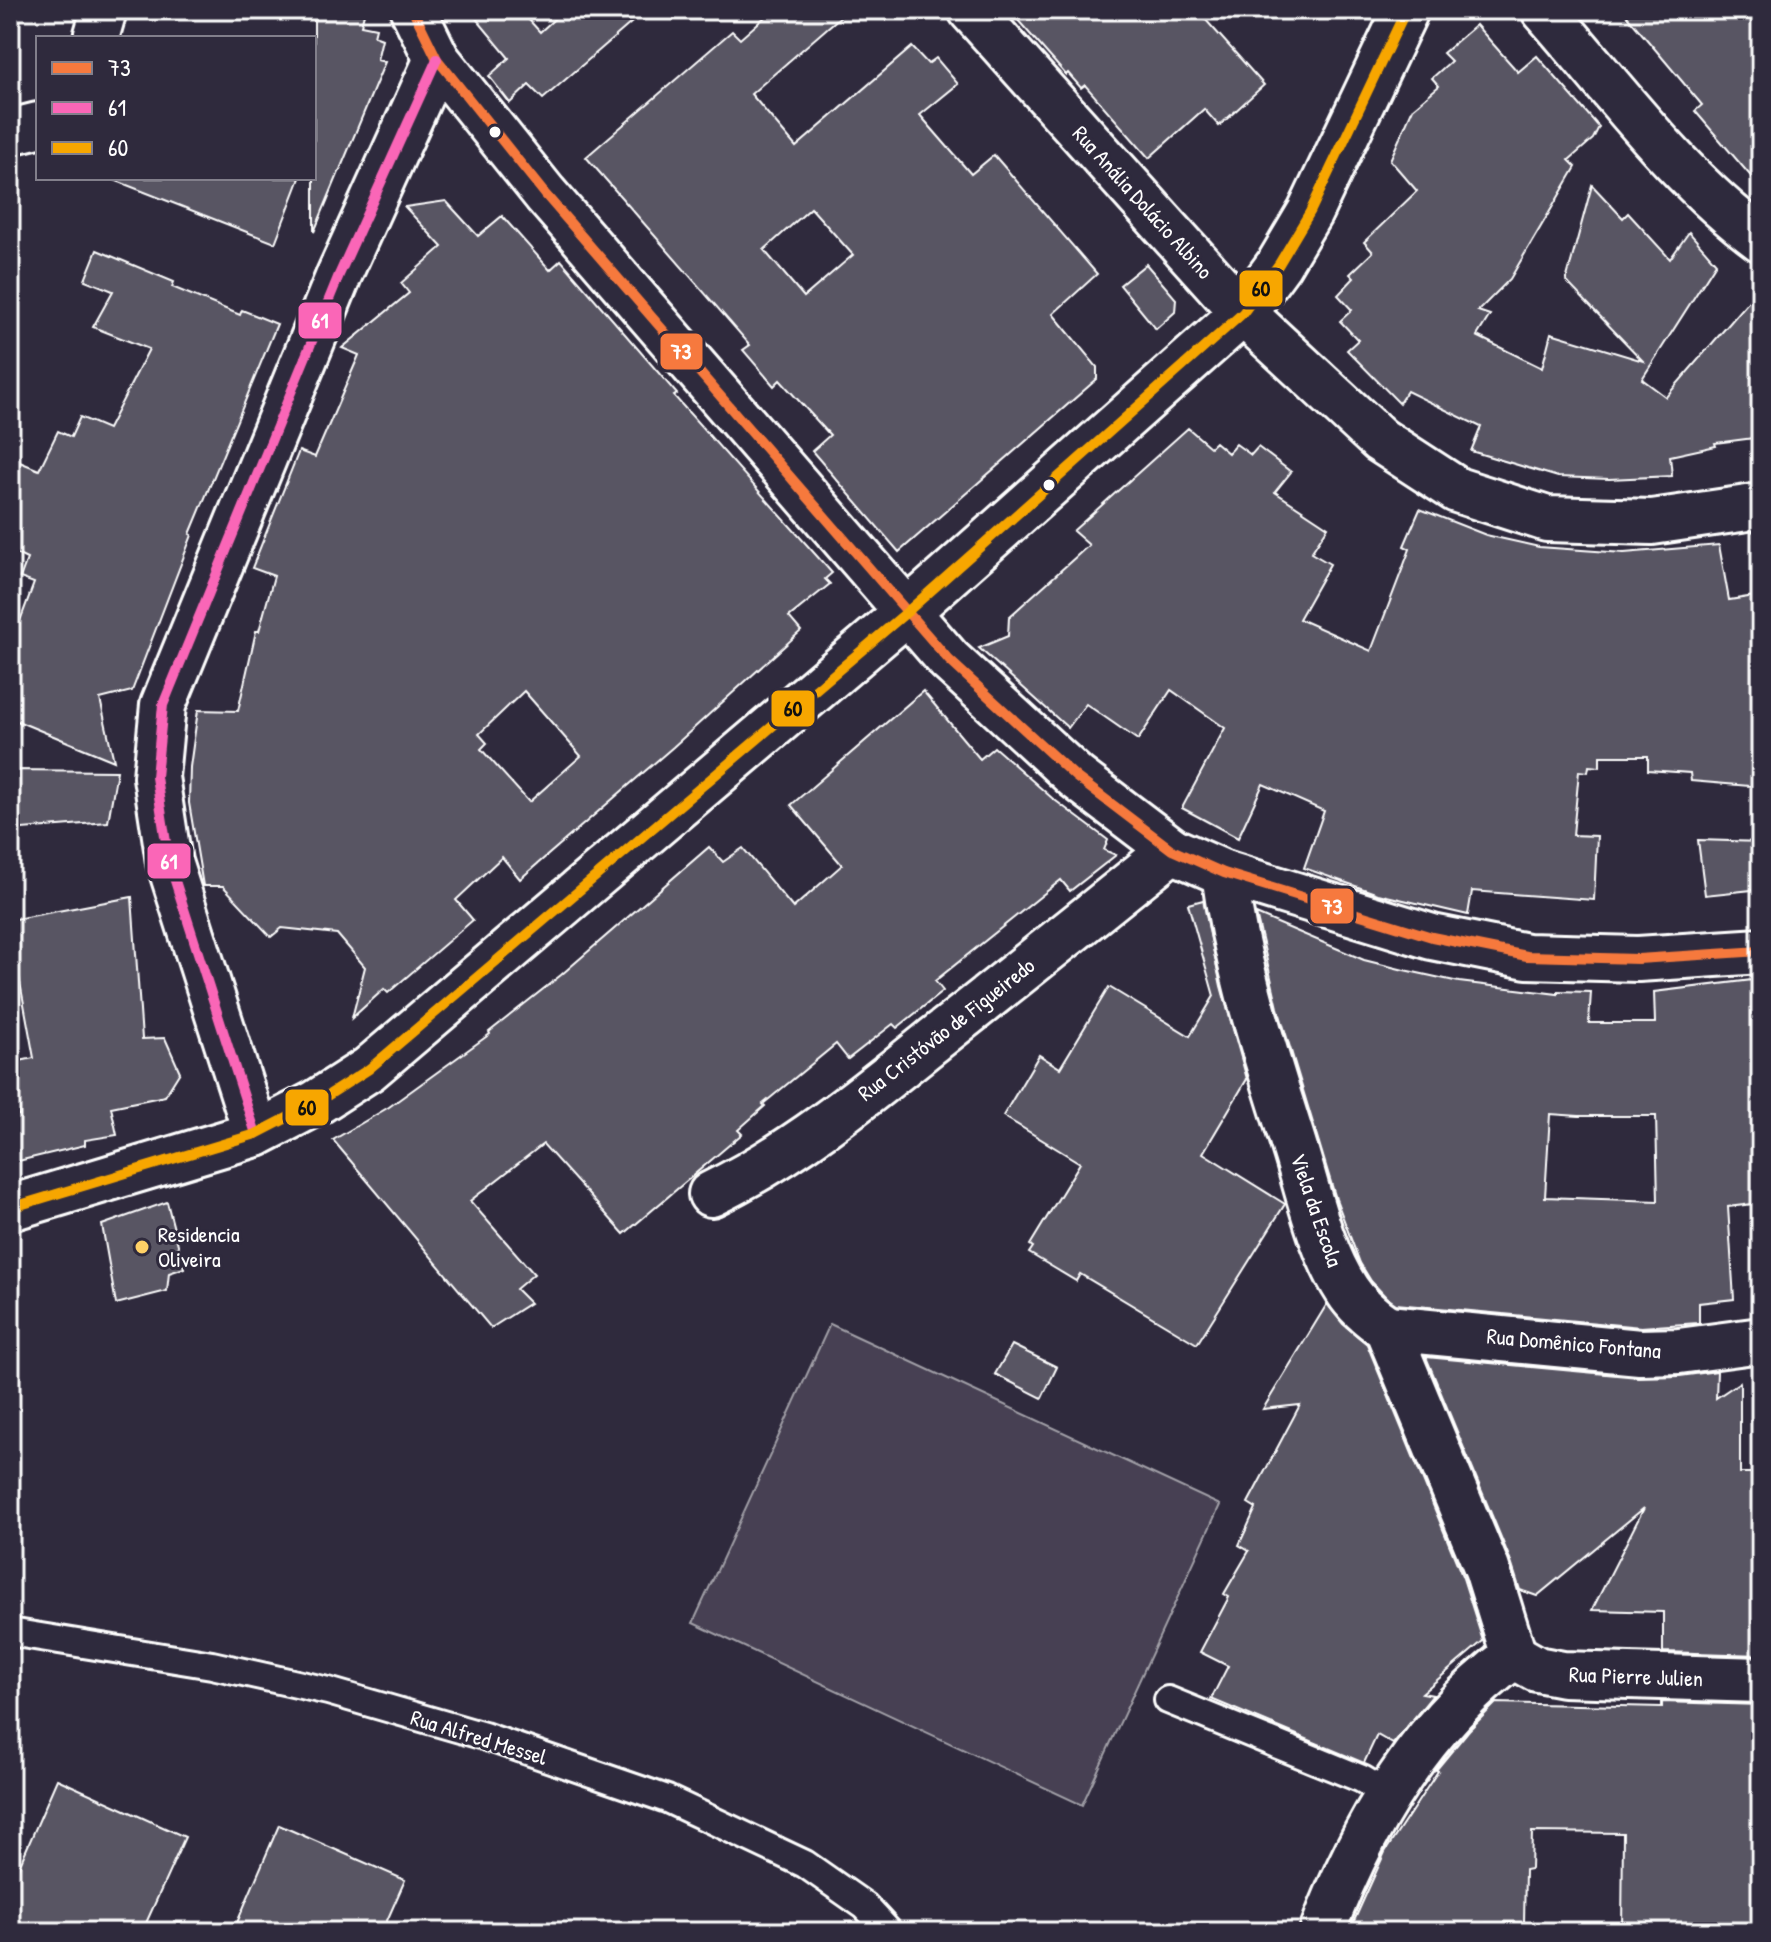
<svg xmlns="http://www.w3.org/2000/svg" width="1771" height="1942" viewBox="0 0 1771 1942" font-family="'Patrick Hand',sans-serif">
<style>
.green{fill:#464152;stroke:#a2a0a8;stroke-width:2}
.building{fill:#595564;stroke:#fff;stroke-width:2;fill-rule:evenodd}
.lines{fill:none;stroke-linecap:round;stroke-linejoin:round}
.lane-casing{stroke:#fff;stroke-width:32}
.street-casing{stroke:#fff;stroke-width:50}
.secondary-casing{stroke:#fff;stroke-width:50}
.lane{stroke:#2f2a3d;stroke-width:26}
.street{stroke:#2f2a3d;stroke-width:44}
.secondary{stroke:#2f2a3d;stroke-width:44}
.bus-1-casing{stroke:#2f2a3d;stroke-width:16}
.bus-2-casing{stroke:#2f2a3d;stroke-width:16}
.bus-3-casing{stroke:#2f2a3d;stroke-width:16}
.bus-1{stroke:#f6793e;stroke-width:10}
.bus-2{stroke:#fa66b7;stroke-width:10}
.bus-3{stroke:#f7a600;stroke-width:10}
.bus-dot{fill:#fff;stroke:#2f2a3d;stroke-width:3}
.poi-dot{fill:#ffd166;stroke:#2f2a3d;stroke-width:3}
.labels{text-anchor:middle;stroke-width:6;stroke-linejoin:round;paint-order:stroke}
.street-label{font-size:22px;fill:#fff;stroke:#2f2a3d}
.poi-label{font-size:22px;fill:#fff;stroke:#2f2a3d;text-anchor:start}
.line-badge{stroke:#2f2a3d;stroke-width:3}
.badge-label{font-size:22px;text-anchor:middle;font-weight:bold;fill:#fff}
.pale-badge-label{font-size:22px;text-anchor:middle;font-weight:bold;fill:#111}
</style>
<rect width="100%" height="100%" fill="#2f2a3d"/>
<filter id="ink" filterUnits="userSpaceOnUse"><feTurbulence type="fractalNoise" baseFrequency=".0125" numOctaves="2"/><feDisplacementMap in="SourceGraphic" scale="16" xChannelSelector="R" yChannelSelector="G"/><feConvolveMatrix kernelMatrix="1 2 1 2 8 2 1 2 1" color-interpolation-filters="sRGB"/></filter>
<g filter="url(#ink)">
<path class="green" d="M830,1324l390,181 -138,300 -389,-182z"/>
<g class="building">
<path d="M314,10h51l-4,15 15,3 -2,8 8,3 -5,21 8,2 -71,170z"/>
<path d="M469,10h51l20,22 24,-22h82l-103,89 -14,-14 -19,18 -21,-27 20,-18z"/>
<path d="M773,10h75l-97,84 45,53 116,-100 16,17 8,-6 22,26 -38,31 51,59 23,-19 103,119 -44,40 44,53v12l-198,173 -87,-101 18,-16 -50,-55 -6,6 -31,-36 7,-5 -164,-188 146,-126 8,8zM811,208l42,47 -49,42 -40,-47z"/>
<path d="M1009,10h188l67,75 -45,41 -15,-17 -55,49 -64,-73 -4,3 -13,-15 -2,2z"/>
<path d="M1622,10h119l20,21v157l-66,-77 7,-6z"/>
<path d="M1476,25l42,47 19,-16 62,71 -6,12 -24,21 7,7 -66,112 -32,32 12,4 -13,21 65,32 9,-35 92,28 -77,-80 26,-96 31,33 5,-5 42,46 19,-27 27,31 -74,116 24,18 95,-110v150l-46,6 1,3 -46,10 2,20 -63,3 -51,-2 -87,-26 10,-24 -74,-36 -8,12 -52,-53 11,-10 -18,-19 12,-11 -14,-15 16,-17 -4,-4 23,-22 -9,-10 53,-51 -27,-31 23,-52 26,-22 -7,-8 19,-17 -8,-8z"/>
<path d="M115,178h185l-25,65 -161,-63z"/>
<path d="M446,201l32,35 24,-20 48,54 11,-10 116,134 -3,2 158,177 -7,6 5,5 -41,33 12,14 -128,116 -153,132 -18,-22 -46,43 17,20 -85,73 -4,-4 -32,29 13,-51 -28,-33 -55,-6 -11,9 -48,-51h-20l-14,-83 1,-36 8,-57 40,1 18,-80h3l15,-55 -22,-8 47,-117 16,6 44,-102 -17,-7 67,-55 -8,-10 41,-36 -37,-40zM524,691l57,65 -52,46 -48,-53 6,-6 -8,-9z"/>
<path d="M97,250l77,32 -2,5 68,28 2,-5 35,14 -87,210 2,1 -60,156 -32,8 14,62 -104,-43v-70l24,-65 -14,-5 7,-19 -17,-8v-93l29,12 19,-39 13,6 9,-20 28,12 41,-80 -56,-22 20,-36 -28,-11z"/>
<path d="M1146,264l30,35 -1,13 -19,17 -36,-44z"/>
<path d="M1188,428l22,19 5,-5 13,11 8,-9 15,11 7,-8 33,25 -16,20 53,35 -17,26 19,11 -31,55 72,32 39,-102 -6,-3 16,-37 66,26 53,12 85,6 95,-8 10,55 32,-5v192l-70,-6 -1,-8 -42,-3v-14h-48v11l-11,-1 -1,6 -9,-1 -6,64 24,1 -3,64 -122,-9 -4,24 -90,-21 -74,-26 20,-57 -61,-27 -25,54 -56,-30 43,-80 -54,-38 -33,50 -52,-36 -18,24 -89,-80 29,-12 1,-19 80,-72 -16,-14z"/>
<path d="M923,691l57,68 14,-12 58,51 56,42 -4,10 12,5 -46,36 -9,-11 -126,101 8,10 -46,37 -4,-4 -45,35 -12,-15 -73,60 2,2 -27,24 4,4 -118,100 -81,-90 -73,57 64,73 -18,15 14,14 -39,25 -158,-188 56,-33 101,-73 -1,-2 72,-57 148,-128 14,15 20,-14 50,60 49,-43 -51,-60z"/>
<path d="M10,770l107,1 -9,51 -98,8z"/>
<path d="M1698,840l63,2v47l-56,6z"/>
<path d="M132,897l10,142 23,-1 15,34 -15,24 -54,11 6,28 -32,5v5l-75,18v-47l9,-1 -9,-52 24,-5 -15,-81 -9,2v-59z"/>
<path d="M1203,900l18,86 26,93 -44,74 82,51 -88,140 -117,-70 -4,7 -47,-28 4,-6 -3,-2 50,-82 -77,-47 36,-61 21,13 49,-81 81,49 24,-40 -26,-92z"/>
<path d="M1256,914l108,46 40,10 55,12 99,12v-3l33,1 -2,31h66l-1,-31 107,-13v224l-33,4 6,92 -35,4v20l-58,4 -245,-23 -10,-7 -15,-16 -11,-18 -24,-64 -58,-191zM1550,1114l29,2h77l2,85 -113,-4z"/>
<path d="M167,1202l17,66 -15,5 -2,18 -51,13 -14,-79z"/>
<path d="M1327,1304l16,20 24,20 96,234 20,63 -61,52 11,2 -40,49 -16,-9 -13,28 -153,-64 17,-33 -28,-14 29,-55 -5,-3 25,-43 -10,-6 17,-37 -8,-5 52,-98 -37,4z"/>
<path d="M1012,1345l45,22 -15,31 -47,-24z"/>
<path d="M1426,1357l212,20 42,-1 37,-5 -1,27 24,-16v91h21v182l-98,-3v-40l-71,-2 52,-102 -107,88 -17,-6 -10,-31z"/>
<path d="M1662,1702l99,3v227h-139l1,-99 -91,-1 -1,37 -6,1 -1,53h-38v7l-137,2 36,-80 53,-81 -2,-1 33,-40 27,-27 166,4z"/>
<path d="M57,1779l128,58 -43,95h-132v-45z"/>
<path d="M279,1825l126,55 -23,52h-149z"/>
</g>
<g class="lines">
<g class="lane-casing">
<g id="lane">
<path d="M10,1632l202,33 116,26 156,45 183,63 138,65 60,42 24,26"/>
<path d="M1168,1700l194,79 25,15"/>
</g>
</g>
<g class="street-casing">
<g id="street">
<path d="M413,10l24,49 108,135 404,466 127,117 96,73 52,23 208,64 95,19 111,3 123,-8"/>
<path d="M971,10l272,303 137,127 77,50 90,29 105,3 109,-16"/>
<path d="M1544,10c69,78 133,167 217,229"/>
<path d="M96,38l8,-28"/>
<path d="M10,132l28,-7"/>
<path d="M1224,873c13,99 43,185 72,279 14,46 25,98 51,138 10,16 25,28 40,38l100,241 27,87"/>
<path d="M256,1134l-87,-272 -13,-85 7,-72 176,-430 98,-216"/>
<path d="M711,1194c83,-40 157,-101 229,-159 78,-61 155,-123 232,-185"/>
<path d="M1387,1328l253,24 39,-1 82,-11"/>
<path d="M1514,1656l23,13 26,5 198,6"/>
<path d="M1322,1932c40,-106 99,-208 192,-276"/>
</g>
</g>
<g class="secondary-casing">
<path id="secondary" d="M10,1208l246,-74 60,-31 53,-34 538,-457 336,-299 36,-49 31,-52 96,-202"/>
</g>
<use href="#lane" class="lane"/>
<use href="#street" class="street"/>
<use href="#secondary" class="secondary"/>
<g class="bus-1-casing">
<path id="bus-1" d="M413,10l24,49 108,135 404,466 127,117 96,73 52,23 208,64 95,19 111,3 123,-8"/>
</g>
<g class="bus-2-casing">
<path id="bus-2" d="M256,1134l-87,-272 -13,-85 7,-72 176,-430 98,-216"/>
</g>
<g class="bus-3-casing">
<path id="bus-3" d="M10,1208l246,-74 60,-31 53,-34 538,-457 336,-299 36,-49 31,-52 96,-202"/>
</g>
<use href="#bus-1" class="bus-1"/>
<use href="#bus-2" class="bus-2"/>
<use href="#bus-3" class="bus-3"/>
</g>
</g>
<g class="bus-dot">
<circle cx="495" cy="132" r="7"/>
<circle cx="1049" cy="485" r="7"/>
</g>
<circle class="poi-dot" cx="142" cy="1247" r="8"/>
<g class="labels">
<g class="street-label">
<text transform="translate(1143 202) rotate(48)" y="8">Rua Anália Dolácio Albino</text>
<text transform="translate(946 1029) rotate(-38)" y="8">Rua Cristóvão de Figueiredo</text>
<text transform="translate(1317 1210) rotate(71)" y="8">Viela da Escola</text>
<text transform="translate(1574 1343) rotate(5)" y="8">Rua Domênico Fontana</text>
<text transform="translate(1636 1676) rotate(2)" y="8">Rua Pierre Julien</text>
<text transform="translate(479 1737) rotate(17)" y="8">Rua Alfred Messel</text>
</g>
<g class="poi-label">
<text x="158" y="1242">Residencia<tspan x="158" dy="25">Oliveira</tspan></text>
</g>
</g>
<g class="line-badge">
<rect x="1238" y="269" width="46" height="39" rx="8" fill="#f7a600"/>
<rect x="297" y="301" width="46" height="39" rx="8" fill="#fa66b7"/>
<rect x="659" y="332" width="45" height="39" rx="8" fill="#f6793e"/>
<rect x="770" y="689" width="46" height="39" rx="8" fill="#f7a600"/>
<rect x="146" y="842" width="46" height="38" rx="8" fill="#fa66b7"/>
<rect x="1309" y="887" width="46" height="38" rx="8" fill="#f6793e"/>
<rect x="284" y="1088" width="46" height="39" rx="8" fill="#f7a600"/>
</g>
<g class="badge-label">
<text x="320" y="328">61</text>
<text x="681" y="359">73</text>
<text x="169" y="869">61</text>
<text x="1332" y="914">73</text>
</g>
<g class="pale-badge-label">
<text x="1261" y="296">60</text>
<text x="793" y="716">60</text>
<text x="307" y="1115">60</text>
</g>
<rect width="1771" height="1942" fill="none" stroke="#2f2a3d" stroke-width="40"/>
<rect x="20" y="20" width="1731" height="1902" fill="none" stroke="#fff" stroke-width="3" filter="url(#ink)"/>
<rect x="36" y="36" width="280" height="144" fill="#2f2a3d" stroke="#827f8b" stroke-width="2"/>
<rect x="52" y="62" width="40" height="12" fill="#f6793e" stroke="#827f8b" stroke-width="2"/>
<text x="108" y="76" font-size="24" fill="#ffffff">73</text>
<rect x="52" y="102" width="40" height="12" fill="#fa66b7" stroke="#827f8b" stroke-width="2"/>
<text x="108" y="116" font-size="24" fill="#ffffff">61</text>
<rect x="52" y="142" width="40" height="12" fill="#f7a600" stroke="#827f8b" stroke-width="2"/>
<text x="108" y="156" font-size="24" fill="#ffffff">60</text>
</svg>
